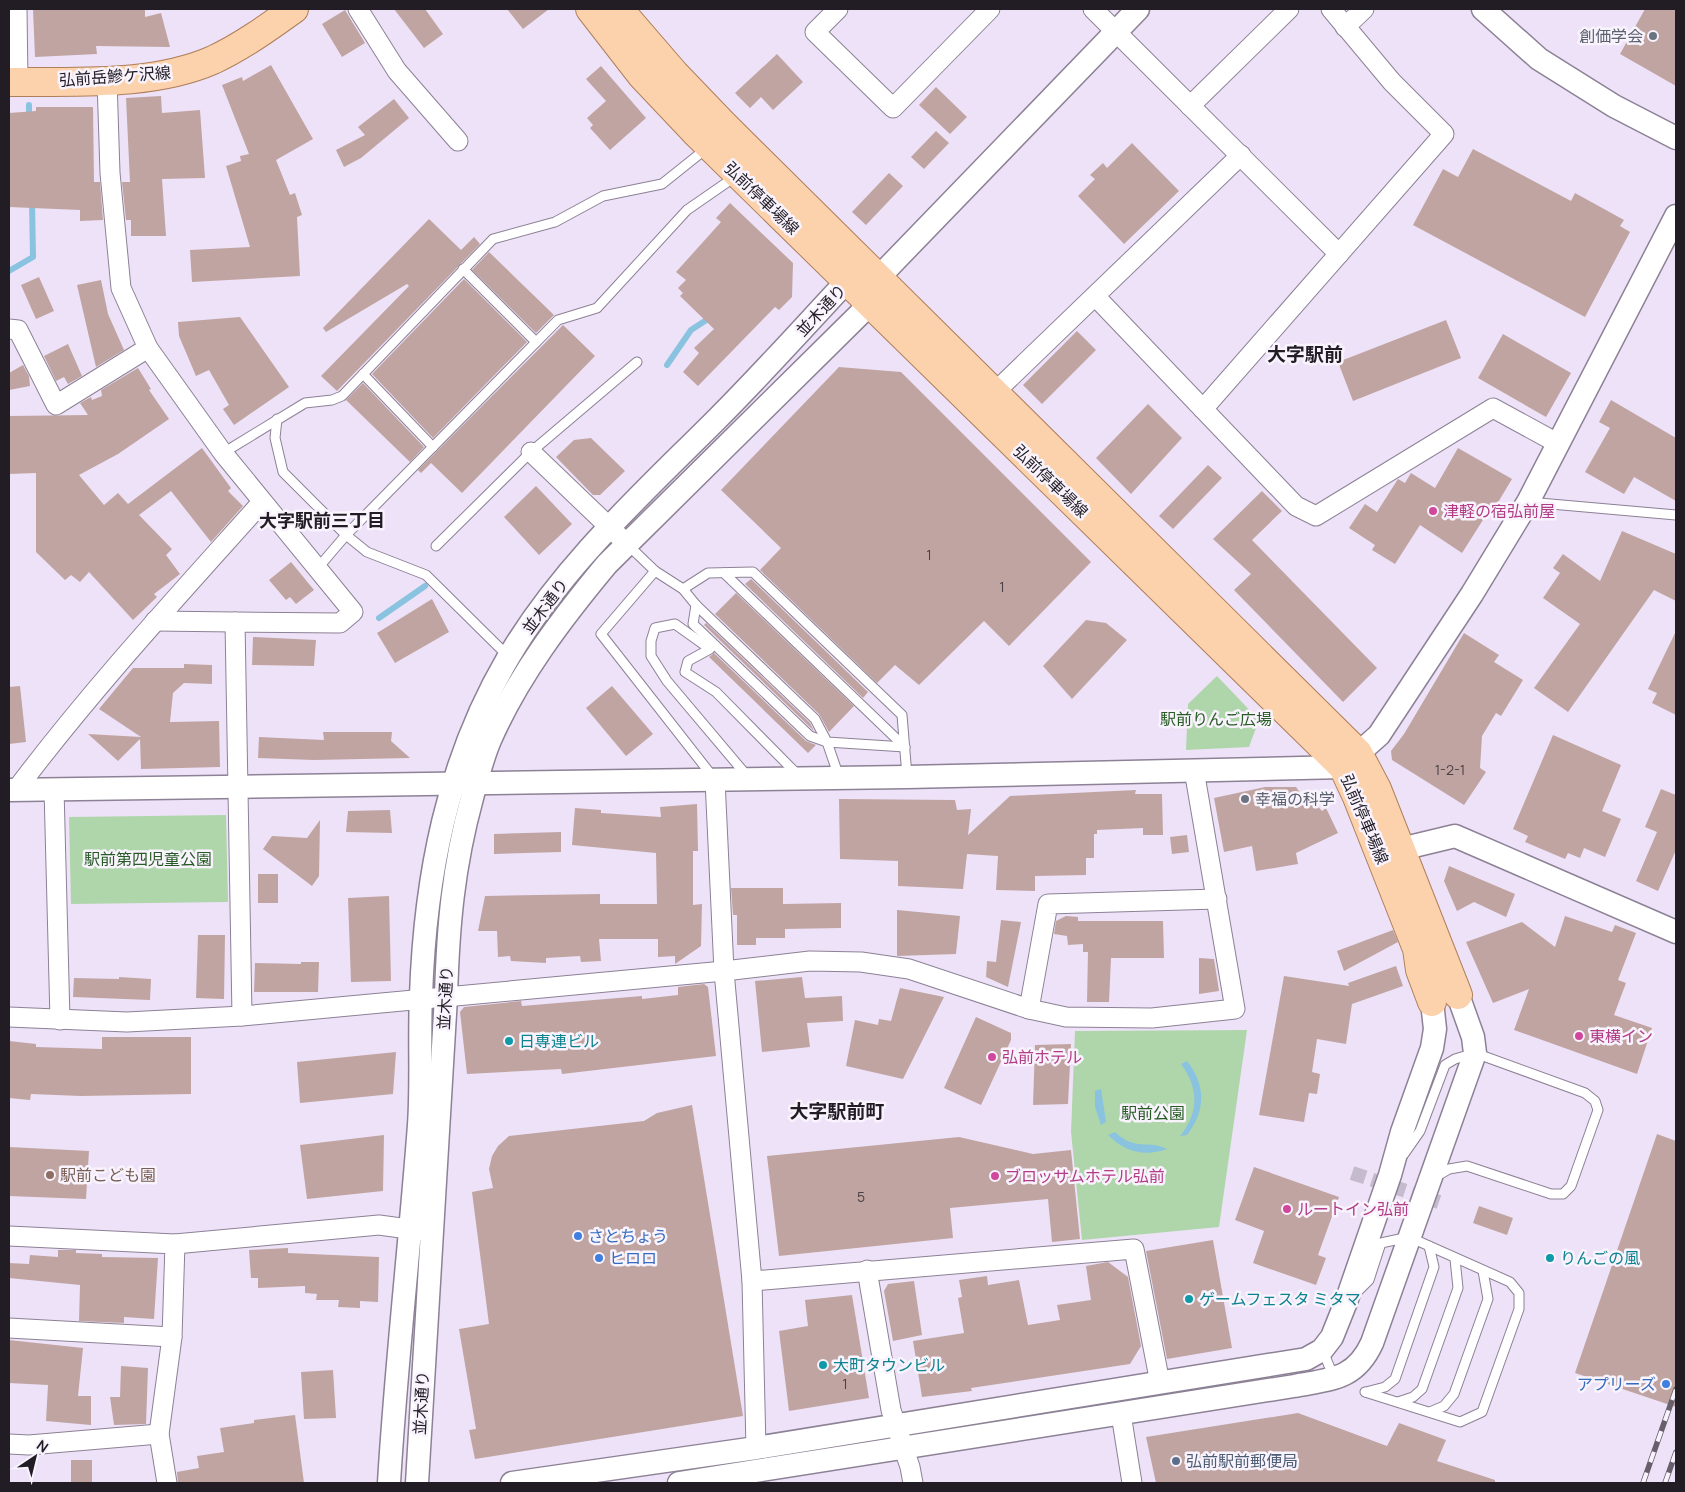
<svg xmlns="http://www.w3.org/2000/svg" width="1685" height="1492" viewBox="0 0 1685 1492" font-family="Manrope,'Noto Sans JP',sans-serif">
<style>
.green{fill:#afd6ab}
.water{fill:#89c3e0}
.lines{fill:none;stroke-linecap:round;stroke-linejoin:round}
.stream{stroke:#89c3e0;stroke-width:6}
.building{fill:#c0a4a2}
.pedestrian-tunnel{stroke:#c5bbce;stroke-width:14;stroke-dasharray:14 7;stroke-linecap:butt}
.service-casing{stroke:#8c8195;stroke-width:11}
.minor-casing{stroke:#8c8195;stroke-width:21}
.tertiary-casing{stroke:#8c8195;stroke-width:25}
.primary-casing{stroke:#ae7f5a;stroke-width:30}
.service{stroke:#fff;stroke-width:9}
.minor{stroke:#fff;stroke-width:19}
.tertiary{stroke:#fff;stroke-width:22}
.primary{stroke:#fcd2ad;stroke-width:28}
.rail-casing{stroke:#67606c;stroke-width:5.5}
.rail{stroke:#f8f3fc;stroke-width:4;stroke-dasharray:11;stroke-linecap:butt}
.worship-dot{fill:#6b7280;stroke:#f8f3fc;stroke-width:2}
.hotel-dot{fill:#d1479c;stroke:#f8f3fc;stroke-width:2}
.culture-dot{fill:#0f9aa8;stroke:#f8f3fc;stroke-width:2}
.education-dot{fill:#8d6e63;stroke:#f8f3fc;stroke-width:2}
.shop-dot{fill:#3f7fe0;stroke:#f8f3fc;stroke-width:2}
.service-dot{fill:#5c6f8a;stroke:#f8f3fc;stroke-width:2}
.labels{text-anchor:middle;stroke-width:5;stroke-linejoin:round;paint-order:stroke}
.number-label{font-size:14px;fill:#4a3f44}
.worship-label{font-size:16px;fill:#5b616d;stroke:#f8f3fc;text-anchor:end}
.street-label{font-size:16px;fill:#221d25;stroke:#f8f3fc}
.hotel-label{font-size:16px;fill:#b23c85;stroke:#f8f3fc;text-anchor:start}
.park-label{font-size:16px;fill:#275b24;stroke:#f8f3fc}
.culture-label{font-size:16px;fill:#0d838f;stroke:#f8f3fc;text-anchor:start}
.education-label{font-size:16px;fill:#785e54;stroke:#f8f3fc;text-anchor:start}
.shop-label{font-size:16px;fill:#366cbe;stroke:#f8f3fc;text-anchor:start}
.service-label{font-size:16px;fill:#4e5e75;stroke:#f8f3fc;text-anchor:start}
.neighbourhood-label{font-size:18px;font-weight:bold;fill:#221d25;stroke:#f8f3fc}
.quarter-label{font-size:19px;font-weight:bold;fill:#221d25;stroke:#f8f3fc}
</style>
<rect width="100%" height="100%" fill="#eee2f8"/>
<g class="green">
<path d="M1217,676l42,44 -10,27 -63,3 2,-46z"/>
<path d="M226,815l2,87 -157,2 -2,-87z"/>
<path d="M1247,1030l-28,197 -137,13 -11,-108 4,-101z"/>
</g>
<g class="water">
<path d="M1187,1061c19,24 19,50 0,74l-7,1c19,-23 19,-48 1,-72z"/>
<path d="M1101,1089l5,33 -5,3 -6,-18v-16z"/>
<path d="M1115,1132c21,20 33,7 52,17 -23,8 -42,3 -59,-14z"/>
</g>
<g class="lines">
<g class="stream">
<path d="M29,105v14"/>
<path d="M9,271l24,-14 -1,-56"/>
<path d="M667,365l24,-35 20,-13"/>
<path d="M379,618l46,-32"/>
</g>
</g>
<g class="building">
<path d="M33,9h112v8l16,-4 9,34 -74,-1 1,8 -62,3z"/>
<path d="M394,9h31l18,25 -19,14z"/>
<path d="M507,9h42l-26,20z"/>
<path d="M1645,9h31v77l-56,-32z"/>
<path d="M345,10l20,33 -23,14 -20,-33z"/>
<path d="M777,54l26,28 -30,28 -12,-13 -11,11 -15,-15z"/>
<path d="M271,65l42,74 -37,21 14,35 5,-2 7,22 -5,2 3,59 -108,6 -2,-32 60,-3 -24,-81 15,-5 -1,-5 9,-2 -27,-69 20,-8 1,4z"/>
<path d="M601,66l45,52 -36,32 -20,-22 3,-3 -6,-7 19,-17 -20,-22z"/>
<path d="M936,87l31,30 -17,17 -31,-29z"/>
<path d="M161,96l1,17 38,-3 5,68 -43,1 4,57h-35v-16h-5l-4,-38h8l-4,-84z"/>
<path d="M394,99l15,19 -48,40 -17,9 -8,-17 29,-15 -7,-8z"/>
<path d="M36,107h57l1,75h6l3,38 -23,1v-11l-71,-3v-94l27,-2z"/>
<path d="M936,131l13,12 -25,26 -13,-12z"/>
<path d="M1132,143l47,48 -55,53 -46,-48 17,-17 -5,-4 13,-12 4,5z"/>
<path d="M1473,149l98,52 4,-8 49,27 -4,6 10,6 -45,85 -172,-92 30,-56 15,8z"/>
<path d="M889,173l14,13 -37,39 -14,-13z"/>
<path d="M730,203l63,60 -1,34 -13,13 -4,-3 -77,79 -15,-14 16,-19 -5,-5 20,-19 -34,-33 3,-3 -5,-5 8,-8 -10,-8 45,-50 -5,-4z"/>
<path d="M429,219l32,31 13,-13 6,7 -143,147 -16,-15 88,-90 -2,-2 -81,48 -3,-4z"/>
<path d="M489,252l65,63 -18,18 -64,-63z"/>
<path d="M39,277l15,34 -18,8 -15,-34z"/>
<path d="M464,279l63,63 -94,96 -61,-64z"/>
<path d="M101,280l7,34 16,36 -28,17 -19,-82z"/>
<path d="M240,317l49,70 -55,38 -11,-16 6,-4 -20,-35 -13,6 -17,-40 -1,-14z"/>
<path d="M1446,320l15,38 -108,43 -15,-39z"/>
<path d="M563,325l32,31 -133,137 -31,-30 -10,10 -3,-3z"/>
<path d="M1077,331l19,19 -54,54 -19,-19z"/>
<path d="M1503,334l68,39 -25,44 -68,-39z"/>
<path d="M68,344l14,32 -14,8 -4,-7 -8,4 -12,-25z"/>
<path d="M23,365l6,11 1,10 -21,4v-17z"/>
<path d="M839,367l62,5 190,190 -82,84 -25,-25 -65,64 -24,-20 -18,18 -117,-113 21,-22 -60,-58z"/>
<path d="M138,368l13,21 -2,1 20,29 -51,35 -39,21 25,30 14,-12 10,11 74,-56 29,40 -3,3 15,15 -32,36 -40,-51 -32,24 33,34 -6,6 14,19 -26,20 3,3 -24,23 -44,-48 -9,10 -9,-7 -6,5 -29,-28v-79l-27,1v-58l79,-1 -8,-12 11,-6 1,3 10,-4 -1,-6z"/>
<path d="M363,383l61,64 -14,15 -64,-62z"/>
<path d="M1611,400l65,38v63l-42,-24 -10,17 -39,-22 25,-44 -11,-6z"/>
<path d="M1148,404l34,34 -51,56 -35,-36z"/>
<path d="M591,438l34,33 -25,24h-7l-37,-38 18,-17z"/>
<path d="M1458,448l54,31 -21,35 -3,-2 -26,41 -42,-28 -25,39 -23,-14 3,-5 -26,-17 16,-24 12,8 21,-33 7,4 6,-10 24,15z"/>
<path d="M1208,465l14,13 -49,51 -14,-13z"/>
<path d="M536,486l36,38 -33,31 -35,-38z"/>
<path d="M1262,491l20,20 -30,29 125,128 -34,34 -109,-112 17,-16 -38,-35z"/>
<path d="M1622,531l54,23v47l-22,-11 -86,122 -34,-24 46,-64 -37,-26 17,-25 -7,-5 10,-14 37,27z"/>
<path d="M291,562l23,28 -18,14 -6,-7 -4,3 -17,-20z"/>
<path d="M751,579l117,113 -5,6 -118,-114z"/>
<path d="M736,593l118,113 -25,26 -10,-18 -104,-100z"/>
<path d="M432,599l17,33 -54,31 -18,-30z"/>
<path d="M1086,620l20,3 21,17 -55,59 -29,-33z"/>
<path d="M706,623l104,100 4,8 -110,-106z"/>
<path d="M1676,631v84l-24,-12 5,-10 -9,-4z"/>
<path d="M1464,633l35,22 -5,7 29,18 -22,36 -5,-3 -14,23 -2,32 6,4 -22,33 -72,-45 -1,-9 13,-17z"/>
<path d="M253,637l63,3 -2,26 -62,-1z"/>
<path d="M714,653l92,88 10,4 -8,8 -99,-96z"/>
<path d="M184,664l28,1v19l-28,-1 -11,10 -3,29 49,-1 1,46 -79,2 -1,-30 -22,22 -30,-27 53,3 -42,-28 34,-41h51z"/>
<path d="M20,686l6,56 -17,2v-57z"/>
<path d="M612,686l41,48 -27,22 -40,-48z"/>
<path d="M323,732h69l-1,9 19,17 -96,2 -56,-2 1,-21 65,3z"/>
<path d="M1553,735l68,30 -19,46 19,8 -16,38 -21,-9 -4,10 -12,-5 -3,6 -40,-17 3,-6 -15,-7z"/>
<path d="M1265,787h31l7,10 3,-3 16,17 4,-3 12,25 -42,20 2,11 -42,7 -4,-25 -28,6 -10,-54z"/>
<path d="M1661,789l15,6v55l-18,41 -22,-10 21,-49 -12,-5z"/>
<path d="M1136,790l-1,4h27l1,41h-20v-7l-46,2v4h-3v24h-8v17l-51,1v15l-39,-1 2,-34 -31,-2 -4,35 -65,-3v-25l-58,-2 -1,-60 116,1 2,10 14,-1 -3,26 42,-39z"/>
<path d="M697,804l1,47h-5v54l9,-1 -1,42 -26,18v-8l-17,1v-18h-59l2,22 -20,1 -1,-6 -34,2v5l-35,-2 -1,-5 -12,1 -1,-26h-19l7,-35 115,-2v10h57l-1,-51 -84,-8 3,-37 26,2v3l60,4 -1,-10z"/>
<path d="M390,810l2,23 -46,-1 2,-21z"/>
<path d="M320,820l-1,56 -7,10 -49,-37 9,-13 35,2z"/>
<path d="M561,832v20l-67,2v-20z"/>
<path d="M1187,835l2,17 -17,2 -2,-17z"/>
<path d="M1449,866l66,28 -9,23 -32,-15 -17,9 -13,-30z"/>
<rect x="258" y="874" width="20" height="29"/>
<path d="M731,888h52v16l58,-1v25l-56,1v9h-29v7h-19v-30h-4z"/>
<path d="M389,896l2,85 -40,1 -3,-84z"/>
<path d="M897,910l63,6 -4,38 -59,2z"/>
<path d="M1066,916l12,1v4h85l1,37h-53l-2,44h-22l1,-50h-5v-8l-15,1 -1,-9 -13,-2 2,-13z"/>
<path d="M1565,916l47,16 3,-7 21,8 -18,47 8,3 -12,32 38,13 -15,46 -123,-44 15,-41 -36,14 -27,-61 56,-20 33,25z"/>
<path d="M1001,920l20,2 -13,65 -22,-10 1,-16 9,1z"/>
<path d="M1393,930l5,12 -54,29 -7,-20z"/>
<path d="M198,935h27l-1,64 -28,-1z"/>
<path d="M1199,958l15,1 5,32 -20,3z"/>
<path d="M301,962h18l-1,30h-64l1,-29 46,1z"/>
<path d="M1396,966l7,20 -51,18 -6,40 -29,-5 -5,33 8,2 -3,20 -8,-1 -5,29 -45,-7 25,-139 65,10 -1,-3z"/>
<path d="M119,977l32,2 -1,21 -77,-3 1,-19 45,1z"/>
<path d="M802,977l3,21 37,-2 1,25 -36,2 3,24 -48,5 -7,-71z"/>
<path d="M704,984l4,3 8,69 -154,18 -1,-5 -94,5 -7,-62 4,-5 57,-6 1,5 120,-10v3l36,-4v-8z"/>
<path d="M900,988l44,9 -41,82 -57,-13 9,-46 23,5 1,-6 12,2z"/>
<path d="M976,1017l35,16v7l-30,65 -37,-17z"/>
<path d="M102,1037h89v57l-110,2 -50,-2 -1,6 -21,-2v-57l27,3v3l66,2z"/>
<path d="M1071,1044l-3,60 -35,1 2,-60z"/>
<path d="M396,1052l-3,42 -93,9 -3,-41z"/>
<path d="M692,1105l51,311 -268,43 -6,-29 7,-1 -17,-100 30,-5 -17,-132 21,-4 -4,-19 3,-13 6,-10 11,-10 135,-15 13,-8z"/>
<path d="M1657,1134l19,7v266l-101,-34z"/>
<path d="M384,1135l-1,56 -76,8 -7,-54z"/>
<path d="M959,1137l74,17 38,-4 9,89 -28,3 -4,-43 -98,9 3,30 -174,18 -12,-100z"/>
<path d="M9,1147l80,4 -3,48 -77,-3z"/>
<path d="M1254,1167l85,30 -21,58 8,3 -10,27 -63,-22 11,-32 -29,-11z"/>
<path d="M1479,1206l34,12 -6,17 -34,-12z"/>
<path d="M1213,1240l19,108 -65,11 -21,-108z"/>
<path d="M288,1248v5l91,4 -1,45 -18,-1v7l-22,-1 1,-7h-23l1,-6 -12,-1v-7l-47,2v-10h-7l-2,-28z"/>
<path d="M58,1250h18v3l26,1v3l56,1 -4,61 -30,-2v6l-45,-2 1,-36 -71,-7v-15l20,1 1,-9 28,2z"/>
<path d="M1108,1262l20,15 13,69 -11,18 -159,24 1,3 -50,6 -9,-56 51,-8 -6,-35 4,-1 -3,-17 28,-4 1,9 31,-5 9,45 32,-5 -3,-15 34,-5 -5,-34z"/>
<path d="M914,1281l8,54 -29,6 -9,-50 4,-7z"/>
<path d="M852,1295l17,103 -80,13 -10,-80 29,-5 -3,-26z"/>
<path d="M9,1340l74,8 -5,48h13v29l-45,-4 2,-36 -39,-2z"/>
<path d="M121,1366l27,2 -2,56 -32,1 -4,-28h10z"/>
<path d="M333,1370l3,48 -32,1 -3,-47z"/>
<path d="M1298,1413l89,33 12,-23 47,17 -9,21 58,19v3h-339l-10,-46z"/>
<path d="M295,1415l9,68h-126l-1,-11 22,-4 -2,-12 27,-4 -4,-24 34,-5v-3z"/>
<rect x="71" y="1460" width="21" height="23"/>
</g>
<g class="lines">
<path class="pedestrian-tunnel" d="M1352,1173l87,29"/>
<g class="service-casing">
<g id="service">
<path d="M463,269l73,73"/>
<path d="M363,374l70,73"/>
<path d="M277,419l-2,19 8,34 63,63 21,17 59,23 83,82"/>
<path d="M223,453l82,-50 27,-3 10,-4 151,-157 62,-17 48,-26 59,-12 45,-36"/>
<path d="M1528,502l148,13"/>
<path d="M628,545l27,26 28,18 13,16 119,114 12,23 12,35"/>
<path d="M436,546l95,-94 106,-90"/>
<path d="M317,569l29,-34 212,-215 39,-12 90,-98 39,-27 8,-9"/>
<path d="M655,571l-54,63 112,143"/>
<path d="M724,573l181,174"/>
<path d="M683,589l25,-16 45,-1 149,143 5,61"/>
<path d="M696,605l-3,19 117,112 17,6 78,5"/>
<path d="M748,777l-81,-96 -16,-25v-15l4,-13 20,-4 35,25 -22,12 -3,11 31,20 83,84"/>
<path d="M1404,1154l16,-23 25,-66 10,-6 20,-6 110,40 10,8 3,9 -27,76 -8,8h-12l-84,-28 -18,3 -14,8"/>
<path d="M1356,1293l13,-13 12,-37 28,-6 101,45 9,11v16l-37,103 -22,10 -95,-30"/>
<path d="M1323,1351l11,27"/>
<path d="M1366,1392l19,-5 10,-8 39,-112 -5,-21"/>
<path d="M1398,1402l15,-5 9,-8 36,-101 -3,-29"/>
<path d="M1430,1412l14,-6 10,-12 34,-95 -5,-28"/>
</g>
</g>
<g class="minor-casing">
<g id="minor">
<path d="M17,9l1,73"/>
<path d="M358,9l39,62 61,70"/>
<path d="M838,9l-23,23 78,76 97,-99"/>
<path d="M1093,9l246,245"/>
<path d="M1345,27l19,-18"/>
<path d="M107,80l3,93 11,115 27,60 75,105 130,159 -13,11 -105,-1 7,394 482,-45 86,-10 51,1 48,7 120,40 37,8 86,1 83,-9 -41,-239"/>
<path d="M1190,106l99,-97"/>
<path d="M1095,296l108,113 241,-275 -52,-52 -61,-73"/>
<path d="M9,329l9,1 38,75 92,-57"/>
<path d="M995,392l246,-237"/>
<path d="M1203,409l93,97 20,10 177,-108 66,36"/>
<path d="M531,452l95,91"/>
<path d="M155,621l80,1"/>
<path d="M715,780l9,191 28,310 4,167"/>
<path d="M54,789l6,231"/>
<path d="M16,790c76,-101 162,-194 246,-288"/>
<path d="M1029,1009l19,-105 169,-5"/>
<path d="M9,1017l118,5 115,-6"/>
<path d="M9,1236l166,8 204,-19 44,6"/>
<path d="M867,1270l24,140 19,57 3,16"/>
<path d="M752,1281l382,-32 26,134"/>
<path d="M9,1328l163,9"/>
<path d="M1121,1414l11,69"/>
<path d="M9,1444l20,1 130,-11"/>
<path d="M167,1483l-8,-49 13,-97 3,-93"/>
</g>
</g>
<g class="tertiary-casing">
<g id="tertiary">
<path d="M1483,9l56,50 75,47 62,32"/>
<path d="M9,790l898,-13 436,-10 36,-32 93,-141 56,-92 148,-286"/>
<path d="M1401,849l54,-13 221,96"/>
<path d="M389,1483c7,-119 21,-238 30,-358 3,-43 0,-86 2,-129 4,-118 26,-234 87,-338 54,-92 134,-164 209,-239 45,-45 87,-92 130,-138l17,-2"/>
<path d="M417,1483l29,-486c2,-70 7,-130 26,-199 5,-19 10,-39 18,-58 28,-64 72,-122 117,-176l263,-260 9,-27 259,-268"/>
<path d="M512,1483l244,-35 550,-89 16,-9 10,-13 14,-35 44,-127 12,-43 30,-84 3,-19 -3,-27"/>
<path d="M679,1483l615,-97c37,-7 61,-6 78,-43l103,-290 -2,-16 -15,-42"/>
</g>
</g>
<g class="primary-casing">
<g id="primary">
<path d="M590,9l52,67 53,56 648,635 14,30 60,152 3,21 12,32"/>
<path d="M619,9l56,65 48,50 635,629 19,36 81,206"/>
<path d="M9,82c66,-1 142,5 204,-22 28,-13 56,-33 81,-51"/>
</g>
</g>
<use href="#service" class="service"/>
<use href="#minor" class="minor"/>
<use href="#tertiary" class="tertiary"/>
<use href="#primary" class="primary"/>
<g class="rail-casing">
<g id="rail">
<path d="M1643,1483l33,-94"/>
<path d="M1665,1483l11,-31"/>
</g>
</g>
<use href="#rail" class="rail"/>
</g>
<g class="worship-dot">
<circle cx="1653" cy="36" r="5"/>
<circle cx="1245" cy="799" r="5"/>
</g>
<g class="hotel-dot">
<circle cx="1433" cy="511" r="5"/>
<circle cx="1579" cy="1036" r="5"/>
<circle cx="992" cy="1057" r="5"/>
<circle cx="995" cy="1176" r="5"/>
<circle cx="1287" cy="1209" r="5"/>
</g>
<g class="culture-dot">
<circle cx="509" cy="1041" r="5"/>
<circle cx="1550" cy="1258" r="5"/>
<circle cx="1189" cy="1299" r="5"/>
<circle cx="823" cy="1365" r="5"/>
</g>
<circle class="education-dot" cx="50" cy="1175" r="5"/>
<g class="shop-dot">
<circle cx="578" cy="1236" r="5"/>
<circle cx="599" cy="1258" r="5"/>
<circle cx="1666" cy="1384" r="5"/>
</g>
<circle class="service-dot" cx="1176" cy="1461" r="5"/>
<g class="labels">
<g class="number-label">
<text x="929" y="560">1</text>
<text x="1002" y="592">1</text>
<text x="1450" y="775">1-2-1</text>
<text x="861" y="1202">5</text>
<text x="845" y="1389">1</text>
</g>
<g class="worship-label">
<text x="1643" y="42">創価学会</text>
<text x="1255" y="805" text-anchor="start">幸福の科学</text>
</g>
<g class="street-label">
<text transform="translate(115 76) rotate(-4)" y="6">弘前岳鰺ケ沢線</text>
<text transform="translate(762 198) rotate(44)" y="6">弘前停車場線</text>
<text transform="translate(821 310) rotate(-47)" y="6">並木通り</text>
<text transform="translate(1051 481) rotate(44)" y="6">弘前停車場線</text>
<text transform="translate(545 606) rotate(-53)" y="6">並木通り</text>
<text transform="translate(1365 819) rotate(67)" y="6">弘前停車場線</text>
<text transform="translate(445 998) rotate(-87)" y="6">並木通り</text>
<text transform="translate(421 1403) rotate(-87)" y="6">並木通り</text>
</g>
<g class="hotel-label">
<text x="1443" y="517">津軽の宿弘前屋</text>
<text x="1589" y="1042">東横イン</text>
<text x="1002" y="1063">弘前ホテル</text>
<text x="1005" y="1182">ブロッサムホテル弘前</text>
<text x="1297" y="1215">ルートイン弘前</text>
</g>
<g class="park-label">
<text x="1216" y="725">駅前りんご広場</text>
<text x="148" y="865">駅前第四児童公園</text>
<text x="1153" y="1119">駅前公園</text>
</g>
<g class="culture-label">
<text x="519" y="1047">日専連ビル</text>
<text x="1560" y="1264">りんごの風</text>
<text x="1199" y="1305">ゲームフェスタ ミタマ</text>
<text x="833" y="1371">大町タウンビル</text>
</g>
<g class="education-label">
<text x="60" y="1181">駅前こども園</text>
</g>
<g class="shop-label">
<text x="588" y="1242">さとちょう</text>
<text x="609" y="1264">ヒロロ</text>
<text x="1656" y="1390" text-anchor="end">アプリーズ</text>
</g>
<g class="service-label">
<text x="1186" y="1467">弘前駅前郵便局</text>
</g>
<g class="neighbourhood-label">
<text x="322" y="527">大字駅前三丁目</text>
</g>
<g class="quarter-label">
<text x="1305" y="361">大字駅前</text>
<text x="837" y="1118">大字駅前町</text>
</g>
</g>
<rect width="1685" height="1492" fill="none" stroke="#221d25" stroke-width="20"/>
<g transform="translate(35 1457) rotate(35)" stroke="#f8f3fc" stroke-width="4" paint-order="stroke">
<path d="M0-4L9 19L0 12L-9 19Z" fill="#221d25"/>
<text y="-8" font-size="14" font-weight="bold" text-anchor="middle" fill="#221d25">N</text>
</g>
</svg>
